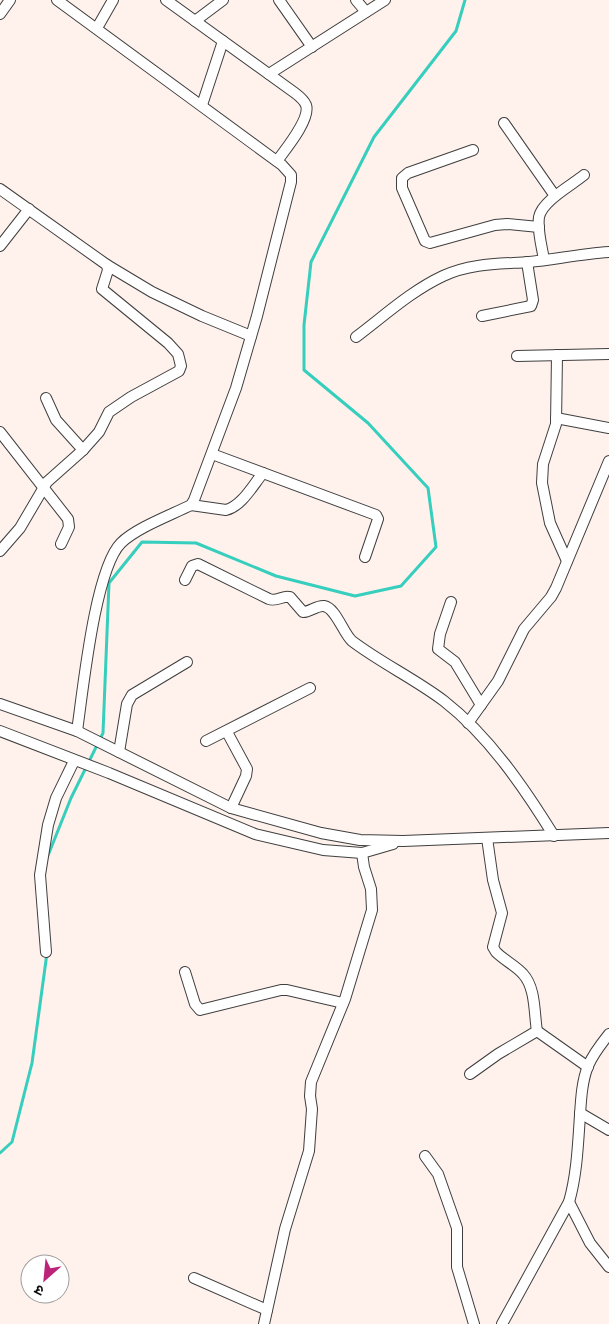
<svg xmlns="http://www.w3.org/2000/svg" width="609" height="1324" viewBox="0 0 609 1324" font-family="'Libre Baskerville','Noto Sans Devanagari',serif">
<style>
.lines{fill:none;stroke-linecap:round;stroke-linejoin:round}
.stream{stroke:#36cebd;stroke-width:3}
.street-casing{stroke:#3f3f3f;stroke-width:12}
.street{stroke:#fff;stroke-width:10}
</style>
<rect width="100%" height="100%" fill="#fff1eb"/>
<g class="lines">
<g class="stream">
<path d="M47,858l24,-60 32,-65 6,-150 33,-41 54,1 80,33 79,20 46,-10 35,-39 -8,-59 -60,-65 -64,-53v-45l7,-63 63,-125 82,-106 9,-31"/>
<path d="M0,1153l12,-11 20,-79 15,-110"/>
</g>
<g class="street-casing">
<g id="street">
<path d="M57,0l225,165 9,10v7l-34,134 -21,72 -42,112 -3,5c-20,10 -55,23 -70,38 -26,26 -38,147 -44,188"/>
<path d="M166,0l129,93c4,3 9,7 11,12 5,14 -21,45 -29,56"/>
<path d="M279,0l33,47"/>
<path d="M356,0l10,12"/>
<path d="M0,14l10,-14"/>
<path d="M195,21l28,-21"/>
<path d="M97,28l16,-28"/>
<path d="M269,74l116,-74"/>
<path d="M202,105l21,-64"/>
<path d="M504,123l51,73"/>
<path d="M473,150l-65,23 -6,5v10l23,53 5,2 65,-18 12,-1 32,3"/>
<path d="M0,189l107,76 1,5 -6,19 66,54 10,11 3,12 -2,5 -48,26 -22,15 -10,20 -16,18 -36,32 -27,46 -20,23"/>
<path d="M0,246l29,-37"/>
<path d="M544,260c-2,-13 -7,-30 -5,-43 3,-16 33,-32 45,-42"/>
<path d="M107,265l45,27 50,24 49,20"/>
<path d="M482,316l49,-10 2,-6 -6,-38"/>
<path d="M356,337c28,-21 55,-46 87,-61 28,-13 57,-12 86,-14 27,-3 53,-8 80,-10"/>
<path d="M557,355l-1,69 -13,40 -1,19 8,40 17,38"/>
<path d="M517,356l92,-2"/>
<path d="M46,398l10,22 27,30"/>
<path d="M556,418l53,10"/>
<path d="M0,432l68,87 1,8 -8,17"/>
<path d="M212,454l164,61 2,4 -13,38"/>
<path d="M191,505l35,5c16,-4 27,-25 37,-37"/>
<path d="M185,580l7,-14 6,-2 71,35c8,3 14,-4 21,-2l13,15c7,0 14,-7 21,-6 12,2 19,27 28,35 29,22 63,38 92,60 45,35 81,88 110,135"/>
<path d="M451,602l-11,32 -2,15 17,13 26,43"/>
<path d="M0,704l77,27 154,77 90,25 39,7 43,1 206,-8"/>
<path d="M468,723l30,-42 26,-52 27,-32 5,-9 53,-127"/>
<path d="M0,731l109,42 146,61 68,16 39,3 31,-9"/>
<path d="M227,732l20,37 -1,7 -15,32"/>
<path d="M206,741l104,-53"/>
<path d="M119,752l8,-48 5,-9 55,-33"/>
<path d="M487,838l6,42 9,33 -9,34 3,5c8,8 20,14 27,22 13,14 11,40 14,57"/>
<path d="M46,952l-6,-77 8,-50 8,-27 18,-37"/>
<path d="M185,972l10,32 5,6 81,-20h6l56,13"/>
<path d="M470,1074l28,-20 39,-23 51,36"/>
<path d="M580,1113l29,17"/>
<path d="M425,1156l13,18 19,54v39l17,57"/>
<path d="M569,1202l21,41 19,24"/>
<path d="M194,1278l73,32"/>
<path d="M264,1324l21,-95 24,-78 3,-42 -2,-13 1,-14 34,-83 27,-89 -1,-21 -7,-22 -2,-14"/>
<path d="M502,1324l67,-122c8,-28 9,-58 11,-87 1,-16 2,-34 8,-49 5,-12 13,-22 21,-32"/>
</g>
</g>
<use href="#street" class="street"/>
</g>
<g transform="translate(45 1279) rotate(207)"><circle r="24" fill="#ffffff" stroke="#9e9e9e"/>
<path d="M0-4L9 19L0 12L-9 19Z" fill="#bd2379"/>
<text y="-8" font-size="14" font-weight="bold" text-anchor="middle" fill="#0c0c0c">उ</text>
</g>
</svg>
